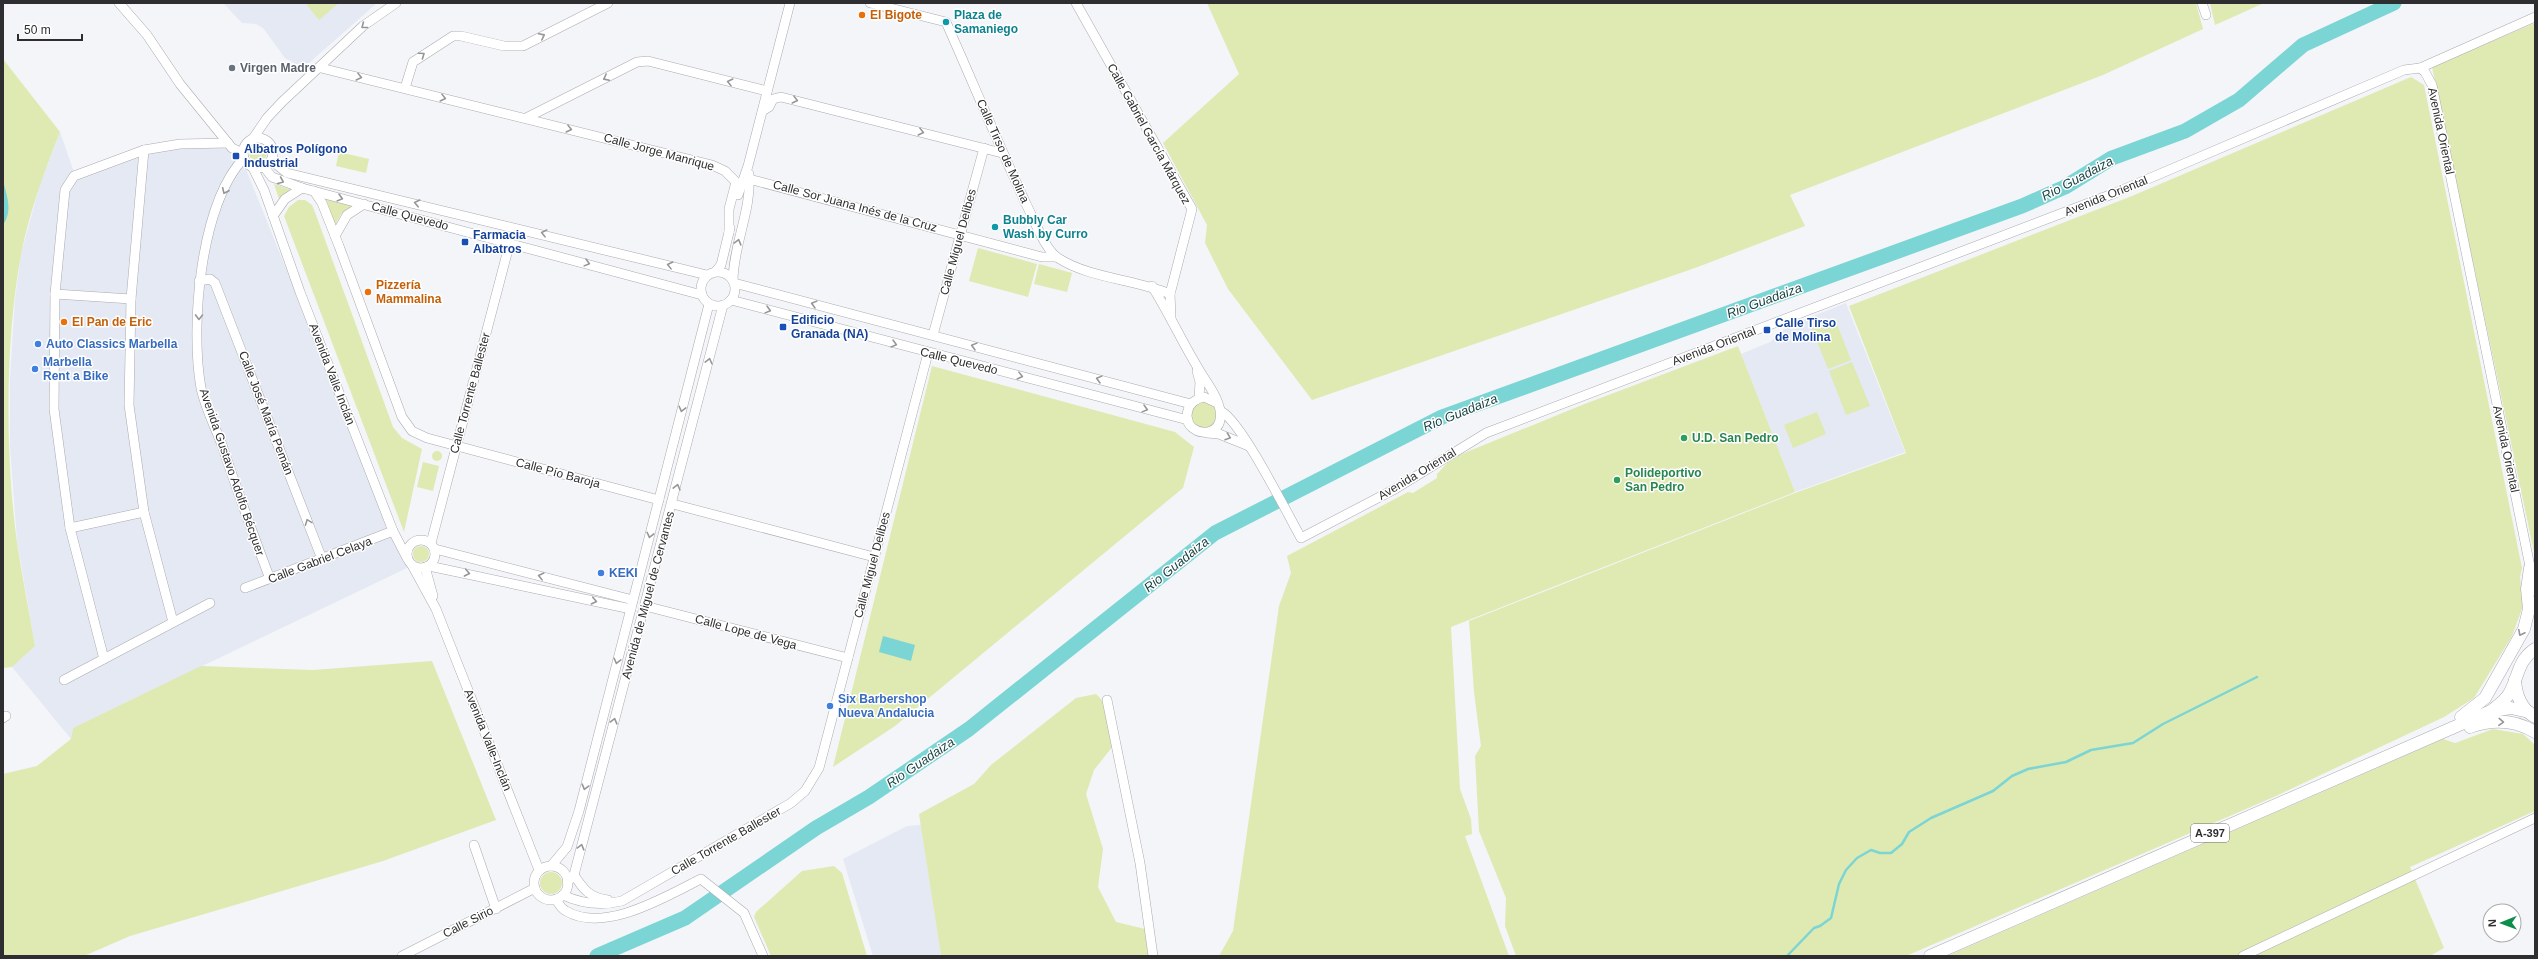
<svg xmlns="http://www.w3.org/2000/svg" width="2538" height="959" viewBox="0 0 2538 959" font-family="Helvetica,sans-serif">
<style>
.built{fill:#e5e9f4}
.green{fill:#dfe9b2}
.water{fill:#7bd5d4}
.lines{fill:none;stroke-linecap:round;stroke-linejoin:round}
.stream{stroke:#7bd5d4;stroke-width:2.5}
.river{stroke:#7bd5d4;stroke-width:15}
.minor-casing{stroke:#aaabaf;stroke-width:10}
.major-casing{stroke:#aaabaf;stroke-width:13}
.minor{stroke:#fff;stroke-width:9}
.major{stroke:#fff;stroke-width:12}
.oneway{stroke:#969698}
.food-dot{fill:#e8710a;stroke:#fff;stroke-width:1.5}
.culture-dot{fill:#0f9aa8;stroke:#fff;stroke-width:1.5}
.worship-dot{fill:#6b7280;stroke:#fff;stroke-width:1.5}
.transit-dot{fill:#1a4fb4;stroke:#fff;stroke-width:1.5}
.shop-dot{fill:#3f7fe0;stroke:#fff;stroke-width:1.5}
.leisure-dot{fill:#2e9e5b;stroke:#fff;stroke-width:1.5}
.labels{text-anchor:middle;stroke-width:3;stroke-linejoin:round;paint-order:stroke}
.shield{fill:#fff;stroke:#6d6d6e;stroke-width:1}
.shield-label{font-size:11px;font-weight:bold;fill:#2e2e30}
.food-label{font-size:12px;font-weight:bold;fill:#c56008;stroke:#fff;text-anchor:start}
.culture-label{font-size:12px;font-weight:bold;fill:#0d838f;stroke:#fff;text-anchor:start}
.worship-label{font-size:12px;font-weight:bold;fill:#5b616d;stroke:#fff;text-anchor:start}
.street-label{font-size:12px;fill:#2e2e30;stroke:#fff}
.transit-label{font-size:12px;font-weight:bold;fill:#164399;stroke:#fff;text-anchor:start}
.shop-label{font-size:12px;font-weight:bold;fill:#366cbe;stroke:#fff;text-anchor:start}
.leisure-label{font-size:12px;font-weight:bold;fill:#27864d;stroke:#fff;text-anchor:start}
.water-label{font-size:13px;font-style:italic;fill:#1a4444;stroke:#fff}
</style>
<rect width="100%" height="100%" fill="#f3f5f9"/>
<g class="built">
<path d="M223,3h154l-68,60 -13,1 -11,-6 -22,-30 -7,-4 -14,-1z"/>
<path d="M60,132l16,46 73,-26 31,-7 46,2 17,15 164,406 -334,160 -2,11 -59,-72 23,-21 -18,-106 -7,-93v-69l5,-79 6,-45 19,-70z"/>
<path d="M1846,303l59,149 -110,40 -54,-138 29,-12 18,-16z"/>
<path d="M921,825l20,131h-68l-30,-97 64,-33z"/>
</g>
<g class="green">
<path d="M305,3h34l-20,17z"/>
<path d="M1207,3h989l7,26 -100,46 -313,120 15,31 -110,42 -383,132 -84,-111 -23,-46 2,-18 -44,-82 76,-69z"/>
<path d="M2210,3h54l-49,22z"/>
<path d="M2535,23v534l-103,-490z"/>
<path d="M3,59l57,73c-16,40 -31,81 -39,123 -16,85 -16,201 -4,287 5,34 12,69 18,104l-23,21 -9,1z"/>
<path d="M2411,77l13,8 98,483 -2,9 3,29 -11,30 -38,62 -30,19 -168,79 -370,160h-390l-11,-30 1,-28 -27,-67 -4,-75 6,-10 -7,-54 -5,-71 326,-128 111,-40 -57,-147 283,-110z"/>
<circle cx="258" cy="153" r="9"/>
<path d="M339,152l30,7 -3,14 -30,-7z"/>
<path d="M274,184l18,6 -13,9z"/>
<path d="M326,199l27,7 -12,8 -6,11z"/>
<path d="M298,200h7l7,5 4,10 77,212 9,11 20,11 -18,83 -120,-316 5,-9z"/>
<path d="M978,248l59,16 -9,33 -59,-16z"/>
<path d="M1039,264l33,9 -5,19 -33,-8z"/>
<path d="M1835,319l16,41 -23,9 -16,-40z"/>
<path d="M1738,346l57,146 -344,135 9,162 11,30 1,15 -7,2 44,120h-290l14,-25 46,-325 12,-33 -4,-17 121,-64 5,1 24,-15v-4l15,-16 130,-53z"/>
<path d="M1852,362l18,44 -24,9 -17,-44z"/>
<path d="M932,366l243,66 19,15 -11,41 -288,238 -62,41z"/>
<circle cx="1204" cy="415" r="13"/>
<path d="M1817,412l9,22 -33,14 -9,-23z"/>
<circle cx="437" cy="456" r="5"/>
<path d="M423,462l16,4 -6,25 -16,-4z"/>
<circle cx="421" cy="554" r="8"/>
<path d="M432,661l64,159 -113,41 -253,75 -46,20h-81v-182l34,-8 34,-27 2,-11 128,-62 112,4z"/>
<path d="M1096,694l8,8 9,44 -19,24 -8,24 17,55 -5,38 18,35 29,7 4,27h-208l-22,-142 55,-30 17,-19 85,-67z"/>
<path d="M2493,729l30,5 12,11v66l-125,56 34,81 -14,8h-483l496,-217 12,4z"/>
<path d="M834,866l8,7 25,83h-96l-17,-39 2,-5 46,-41z"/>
<circle cx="551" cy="883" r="11"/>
</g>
<g class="water">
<path d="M3,181c4,15 10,30 0,44z"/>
<path d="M883,636l32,9 -4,16 -32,-9z"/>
</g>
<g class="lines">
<path class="stream" d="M1787,956l27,-28 6,-2 11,-8 8,-34 7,-14 11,-12 14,-8 9,3h11l11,-9 7,-12 22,-14 62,-27 19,-15 16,-7 38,-7 25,-12 42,-7 30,-19 94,-47"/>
<path class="river" d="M597,956l88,-38 131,-90 53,-31 100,-68 246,-196 227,-116 580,-211 43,-19 47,-29 73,-27 54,-31 64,-55 91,-42"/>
<g class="minor-casing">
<g id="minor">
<path d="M119,3l28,32 33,49 52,64 11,5"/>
<path d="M870,3l76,19c27,61 53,123 81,184 7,13 18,44 31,52 33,21 77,21 112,36"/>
<path d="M1076,3l116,206 -22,85 1,23"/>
<path d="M2202,3l4,12"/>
<path d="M321,68l391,97 13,6 11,11 -7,27v24"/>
<path d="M2420,68l115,-51"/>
<path d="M405,88l8,-26 40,-26h8l43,10h19l85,-43"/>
<path d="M764,110l5,-3 4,-8 8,-2 221,56"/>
<path d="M526,118l111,-56 11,-1 119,30"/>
<circle cx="258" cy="153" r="15"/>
<path d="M252,140l15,-22 15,-16 81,-76 33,-23"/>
<path d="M144,150l-13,149 -2,106 15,107 29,110"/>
<path d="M244,158c-44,46 -54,169 -43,230 4,19 14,39 21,57 15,45 31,89 48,134"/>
<path d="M271,160l16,13 420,102"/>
<path d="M252,166l12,24 36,102 93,239 14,27"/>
<path d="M264,167l8,10 30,11 400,107"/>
<path d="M749,179l293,78h14"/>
<path d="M314,191l8,12 17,43 63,171 10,14 15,7 232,62"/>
<path d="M738,195l10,-29 42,-163"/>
<path d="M273,216l12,-17 17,-11"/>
<path d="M335,236l12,-21 17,-11"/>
<path d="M716,271l5,-6 9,-37"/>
<circle cx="718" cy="289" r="17"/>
<path d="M199,281l11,-2 5,4 107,276"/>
<path d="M733,281c0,-36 19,-71 16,-107"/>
<path d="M734,283l457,121"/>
<path d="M1152,286c20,32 35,67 56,98 40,60 -30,58 -20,26 2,-8 8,-11 16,-13l13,6"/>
<path d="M55,294l76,5"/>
<path d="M731,300l457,120"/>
<path d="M933,335l51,-187"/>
<path d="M1197,371l3,11 -1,16"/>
<path d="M1222,412c20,11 65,101 79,126l94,-49 91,-56 629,-240 289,-123 16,-2 5,4 7,13 103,506"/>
<path d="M1207,433l12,1 30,12"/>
<path d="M673,504l201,53"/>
<path d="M70,528l74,-16"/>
<circle cx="421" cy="554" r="14"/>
<path d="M431,543l79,-301"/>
<path d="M435,549l198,51"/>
<path d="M412,565l24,44 103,261"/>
<path d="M429,566l202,43"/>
<path d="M425,567l8,29"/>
<path d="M245,588l148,-57"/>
<path d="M645,606l203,52"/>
<path d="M104,659l-34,-131 -16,-119 1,-115 10,-104 9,-14 70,-26 36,-6 48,-1"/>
<path d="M64,680l146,-77"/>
<path d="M1107,700l33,163 13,93"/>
<path d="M3,718l3,-2"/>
<path d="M474,845l22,64"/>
<path d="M551,866l16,-19 12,-36 130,-507"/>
<circle cx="551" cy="883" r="17"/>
<path d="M574,875c9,14 16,23 34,25"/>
<path d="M567,882l7,-7 149,-570"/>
<path d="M563,895c19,9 38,11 59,6l169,-98 14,-12 14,-23 109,-415"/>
<path d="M556,899c2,4 6,10 10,12 39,23 100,-15 135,-32l43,34 19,43"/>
<path d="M402,956l133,-68"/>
<path d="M2243,956l292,-138"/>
</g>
</g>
<g class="major-casing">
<g id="major">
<path d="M2515,680c1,16 6,29 20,37"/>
<path d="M2492,711l19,-3 18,4"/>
<path d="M2461,717l24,-19 39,-69 5,-20 -2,-20 3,-21"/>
<path d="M2470,727c22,-8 45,-7 65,5"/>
<path d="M1930,956l561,-245c6,-5 14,-10 18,-17 10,-17 8,-33 26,-45"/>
</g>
</g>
<use href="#minor" class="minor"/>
<use href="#major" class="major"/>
</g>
<defs><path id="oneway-chevron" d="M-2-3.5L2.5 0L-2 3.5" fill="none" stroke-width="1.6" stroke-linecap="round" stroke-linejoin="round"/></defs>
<g class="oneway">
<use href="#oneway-chevron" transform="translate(364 26) rotate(142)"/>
<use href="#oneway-chevron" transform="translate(542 36) rotate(-27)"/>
<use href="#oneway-chevron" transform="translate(422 55) rotate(-35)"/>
<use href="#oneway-chevron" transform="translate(359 77) rotate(14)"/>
<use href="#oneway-chevron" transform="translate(606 78) rotate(153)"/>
<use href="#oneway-chevron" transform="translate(730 82) rotate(-166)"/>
<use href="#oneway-chevron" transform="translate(443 98) rotate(14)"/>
<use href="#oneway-chevron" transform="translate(795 100) rotate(14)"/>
<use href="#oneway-chevron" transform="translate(569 129) rotate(14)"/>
<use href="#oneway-chevron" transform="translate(921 132) rotate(14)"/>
<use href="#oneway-chevron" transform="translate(281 181) rotate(23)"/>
<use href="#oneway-chevron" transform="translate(225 191) rotate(115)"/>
<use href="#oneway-chevron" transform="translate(340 198) rotate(15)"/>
<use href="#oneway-chevron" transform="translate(417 203) rotate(-167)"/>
<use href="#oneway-chevron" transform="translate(544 233) rotate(-166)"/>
<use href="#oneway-chevron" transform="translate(738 242) rotate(-75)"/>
<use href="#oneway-chevron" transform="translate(587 263) rotate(15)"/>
<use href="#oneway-chevron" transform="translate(670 265) rotate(-166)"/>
<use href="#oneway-chevron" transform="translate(814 304) rotate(-165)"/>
<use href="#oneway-chevron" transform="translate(768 310) rotate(15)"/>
<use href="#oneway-chevron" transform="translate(199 317) rotate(91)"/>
<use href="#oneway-chevron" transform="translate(894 344) rotate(15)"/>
<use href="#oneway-chevron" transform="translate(974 346) rotate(-165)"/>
<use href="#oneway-chevron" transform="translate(709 361) rotate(-76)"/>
<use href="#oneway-chevron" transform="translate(1020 376) rotate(14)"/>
<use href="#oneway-chevron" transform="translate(1099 379) rotate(-165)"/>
<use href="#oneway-chevron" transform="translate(682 409) rotate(104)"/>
<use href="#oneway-chevron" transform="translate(1145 409) rotate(15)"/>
<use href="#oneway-chevron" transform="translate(1228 437) rotate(19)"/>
<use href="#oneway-chevron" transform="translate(677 487) rotate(-76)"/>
<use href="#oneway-chevron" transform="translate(308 522) rotate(-111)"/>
<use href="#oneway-chevron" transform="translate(650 535) rotate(104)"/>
<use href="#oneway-chevron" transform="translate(467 573) rotate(11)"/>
<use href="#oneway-chevron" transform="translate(541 576) rotate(-166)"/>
<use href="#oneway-chevron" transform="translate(594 601) rotate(12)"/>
<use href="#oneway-chevron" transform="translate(2521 633) rotate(117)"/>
<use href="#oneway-chevron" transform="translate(617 661) rotate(104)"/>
<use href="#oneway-chevron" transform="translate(614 721) rotate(-75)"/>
<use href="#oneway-chevron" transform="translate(2501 722) rotate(3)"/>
<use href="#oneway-chevron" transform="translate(585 787) rotate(105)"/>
<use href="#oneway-chevron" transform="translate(581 847) rotate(-75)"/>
</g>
<g class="food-dot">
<circle cx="862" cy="15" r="4"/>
<circle cx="368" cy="292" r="4"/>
<circle cx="64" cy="322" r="4"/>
</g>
<g class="culture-dot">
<circle cx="946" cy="22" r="4"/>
<circle cx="995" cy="227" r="4"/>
</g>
<circle class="worship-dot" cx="232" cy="68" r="4"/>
<g class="transit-dot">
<rect x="232" y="152" width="8" height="8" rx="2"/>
<rect x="461" y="238" width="8" height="8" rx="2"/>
<rect x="779" y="323" width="8" height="8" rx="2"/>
<rect x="1763" y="326" width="8" height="8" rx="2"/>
</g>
<g class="shop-dot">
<circle cx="38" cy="344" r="4"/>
<circle cx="35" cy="369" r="4"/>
<circle cx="601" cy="573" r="4"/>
<circle cx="830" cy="706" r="4"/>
</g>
<g class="leisure-dot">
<circle cx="1684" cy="438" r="4"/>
<circle cx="1617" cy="480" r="4"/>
</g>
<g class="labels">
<rect class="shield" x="2191" y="824" width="38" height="18" rx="3"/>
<g class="shield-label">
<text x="2210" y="837">A-397</text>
</g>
<g class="food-label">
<text x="870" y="19">El Bigote</text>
<text x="376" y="289">Pizzería<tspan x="376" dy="14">Mammalina</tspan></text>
<text x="72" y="326">El Pan de Eric</text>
</g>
<g class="culture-label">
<text x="954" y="19">Plaza de<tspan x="954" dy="14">Samaniego</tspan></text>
<text x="1003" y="224">Bubbly Car<tspan x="1003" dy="14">Wash by Curro</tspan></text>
</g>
<g class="worship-label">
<text x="240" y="72">Virgen Madre</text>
</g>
<g class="street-label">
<text transform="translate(2441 131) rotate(78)" y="4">Avenida Oriental</text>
<text transform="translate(1149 134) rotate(61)" y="4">Calle Gabriel García Márquez</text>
<text transform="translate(1003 151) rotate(66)" y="4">Calle Tirso de Molina</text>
<text transform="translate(659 152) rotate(15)" y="4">Calle Jorge Manrique</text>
<text transform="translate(2106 196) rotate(-22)" y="4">Avenida Oriental</text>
<text transform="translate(855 206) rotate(15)" y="4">Calle Sor Juana Inés de la Cruz</text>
<text transform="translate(410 216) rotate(15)" y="4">Calle Quevedo</text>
<text transform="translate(958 242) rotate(-75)" y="4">Calle Miguel Delibes</text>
<text transform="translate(1714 346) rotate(-21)" y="4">Avenida Oriental</text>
<text transform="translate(959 361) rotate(14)" y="4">Calle Quevedo</text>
<text transform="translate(332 374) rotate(69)" y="4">Avenida Valle Inclán</text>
<text transform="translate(470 393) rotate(-75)" y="4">Calle Torrente Ballester</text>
<text transform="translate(266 413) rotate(69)" y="4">Calle José María Pemán</text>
<text transform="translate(2506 449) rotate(78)" y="4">Avenida Oriental</text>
<text transform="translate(232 472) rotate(71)" y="4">Avenida Gustavo Adolfo Bécquer</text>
<text transform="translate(558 473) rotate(15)" y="4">Calle Pío Baroja</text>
<text transform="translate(1417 474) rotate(-31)" y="4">Avenida Oriental</text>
<text transform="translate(320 560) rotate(-21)" y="4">Calle Gabriel Celaya</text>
<text transform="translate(872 565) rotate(-75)" y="4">Calle Miguel Delibes</text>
<text transform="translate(648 595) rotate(-75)" y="4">Avenida de Miguel de Cervantes</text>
<text transform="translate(746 632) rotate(15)" y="4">Calle Lope de Vega</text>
<text transform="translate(488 740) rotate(68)" y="4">Avenida Valle-Inclán</text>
<text transform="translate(726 841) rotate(-30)" y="4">Calle Torrente Ballester</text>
<text transform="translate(468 922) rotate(-27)" y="4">Calle Sirio</text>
</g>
<g class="transit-label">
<text x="244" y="153">Albatros Polígono<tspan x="244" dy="14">Industrial</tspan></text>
<text x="473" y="239">Farmacia<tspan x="473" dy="14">Albatros</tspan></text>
<text x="791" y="324">Edificio<tspan x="791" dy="14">Granada (NA)</tspan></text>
<text x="1775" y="327">Calle Tirso<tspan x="1775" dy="14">de Molina</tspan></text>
</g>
<g class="shop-label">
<text x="46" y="348">Auto Classics Marbella</text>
<text x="43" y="366">Marbella<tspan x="43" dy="14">Rent a Bike</tspan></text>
<text x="609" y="577">KEKI</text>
<text x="838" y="703">Six Barbershop<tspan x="838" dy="14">Nueva Andalucia</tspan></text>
</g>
<g class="leisure-label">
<text x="1692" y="442">U.D. San Pedro</text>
<text x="1625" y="477">Polideportivo<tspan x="1625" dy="14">San Pedro</tspan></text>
</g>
<g class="water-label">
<text transform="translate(2077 178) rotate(-28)" y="5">Rio Guadaiza</text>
<text transform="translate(1764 300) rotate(-20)" y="5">Rio Guadaiza</text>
<text transform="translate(1460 412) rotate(-22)" y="5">Rio Guadaiza</text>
<text transform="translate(1176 564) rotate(-39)" y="5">Rio Guadaiza</text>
<text transform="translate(920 762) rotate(-34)" y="5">Rio Guadaiza</text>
</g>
</g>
<rect width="2538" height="959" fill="none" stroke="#2e2e30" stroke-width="8"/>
<g transform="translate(2502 923) rotate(269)"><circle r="19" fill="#ffffff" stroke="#ababac"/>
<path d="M0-3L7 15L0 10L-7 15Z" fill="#0d8e4b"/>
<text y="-6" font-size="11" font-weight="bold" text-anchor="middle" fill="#2e2e30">N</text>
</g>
<path d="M18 34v6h64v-6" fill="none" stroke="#2e2e30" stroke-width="2"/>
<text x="24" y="34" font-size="12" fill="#2e2e30" stroke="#ffffff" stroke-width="3" paint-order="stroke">50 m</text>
</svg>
